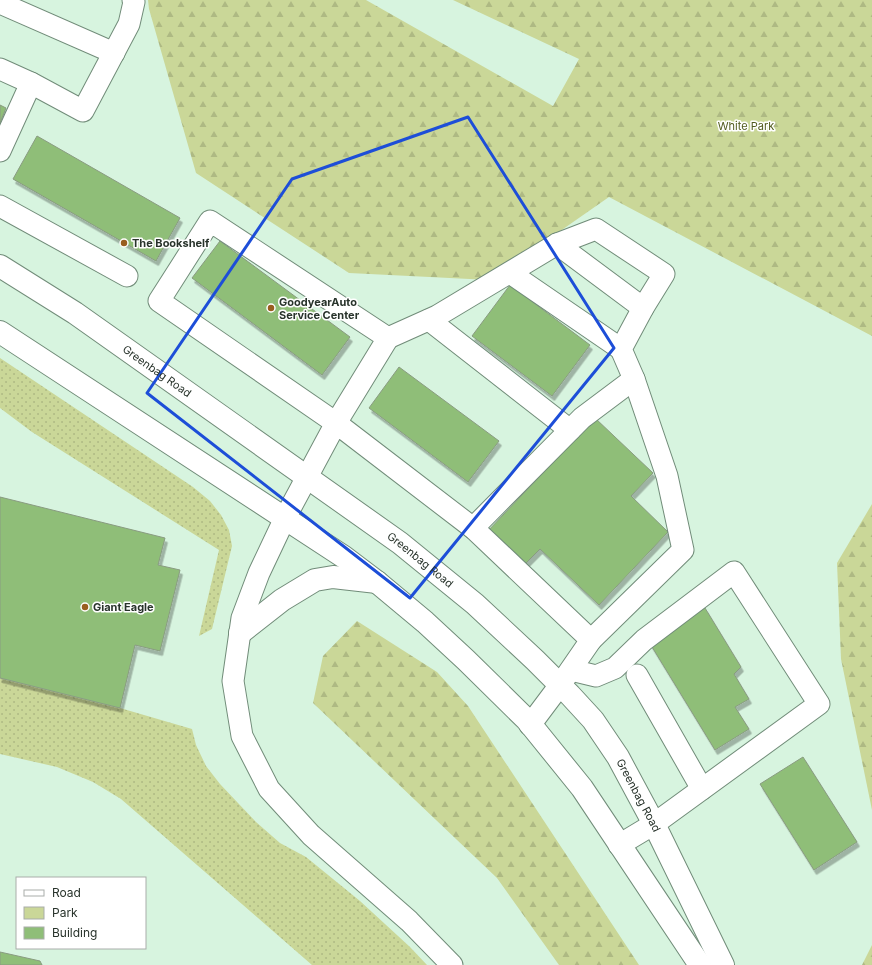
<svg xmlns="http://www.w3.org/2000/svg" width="872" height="965" viewBox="0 0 872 965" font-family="Inter,sans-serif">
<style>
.green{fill:url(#green-dots)}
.forest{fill:url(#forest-firs)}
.building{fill:#8fbe78;stroke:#899b81;filter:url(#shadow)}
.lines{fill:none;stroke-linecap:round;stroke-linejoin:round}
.minor-casing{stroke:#718c79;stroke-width:23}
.major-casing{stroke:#718c79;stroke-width:24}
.minor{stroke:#fff;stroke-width:21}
.major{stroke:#fff;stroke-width:22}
.marked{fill:none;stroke:#1d4ed8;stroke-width:3;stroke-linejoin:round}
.poi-dot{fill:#995e1f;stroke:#fff;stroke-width:1.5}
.labels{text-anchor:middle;stroke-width:3;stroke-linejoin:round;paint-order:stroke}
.park-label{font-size:11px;fill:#515b1f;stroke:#fff}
.poi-label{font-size:11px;font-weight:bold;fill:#28332b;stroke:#fff;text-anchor:start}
.street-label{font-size:11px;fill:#28332b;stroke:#fff}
</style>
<defs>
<pattern id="green-dots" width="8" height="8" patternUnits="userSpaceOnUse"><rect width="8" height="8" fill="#cad798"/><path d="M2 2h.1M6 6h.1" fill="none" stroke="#aeb983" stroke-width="1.8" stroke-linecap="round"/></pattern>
<pattern id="forest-firs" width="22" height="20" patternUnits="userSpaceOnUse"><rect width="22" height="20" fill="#cad798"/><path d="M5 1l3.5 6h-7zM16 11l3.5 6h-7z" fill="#aeb983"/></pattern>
<filter id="shadow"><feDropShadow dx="2.5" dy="4.5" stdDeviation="0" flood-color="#0004"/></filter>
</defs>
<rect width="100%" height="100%" fill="#d7f4df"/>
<g class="green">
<path d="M0,358l193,129 17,14 11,14 8,15 3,16 -20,83 -13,7 20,-86 -187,-118 -32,-24z"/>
<path d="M0,678l120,30 72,21 4,16 10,21 14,18 36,38 24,21 26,14 54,44 50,46 17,18h-115l-191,-166 -28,-17 -36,-15 -57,-13z"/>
</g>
<g class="forest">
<path d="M148,0h218l187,106 26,-47 -126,-59h419v336l-263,-139 -119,83 -141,-7 -153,-100 -47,-164z"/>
<path d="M872,504v306l-31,-151 -4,-96z"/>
<path d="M357,621l80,51 31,34 171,259h-80l-62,-87 -184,-175 10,-47z"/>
<path d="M872,945v20h-10z"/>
</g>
<g class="building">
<path d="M0,105l6,3 -6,15z"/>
<path d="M37,136l143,82 -24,43 -143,-82z"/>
<path d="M220,241l130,96 -28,38 -130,-97z"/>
<path d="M510,285l80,60 -38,51 -80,-60z"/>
<path d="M399,367l100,74 -31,41 -99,-74z"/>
<path d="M595,418l58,55 -22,23 37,36 -69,73 -59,-56 -19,19 -36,-34z"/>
<path d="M0,497l165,41 -7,27 22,5 -20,81 -25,-6 -15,63 -120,-30z"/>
<path d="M705,608l36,59 -7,7 15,25 -14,8 14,22 -34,21 -66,-108z"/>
<path d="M803,757l54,85 -43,28 -54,-86z"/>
<path d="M0,952l40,9 2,4h-42z"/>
</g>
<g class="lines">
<g class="minor-casing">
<g id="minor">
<path d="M0,3l114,50"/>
<path d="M0,69l31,14 52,28 46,-87 5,-22 -1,-2"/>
<path d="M0,151l31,-68"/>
<path d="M0,206l127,70"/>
<path d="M557,244l86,64"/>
<path d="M510,273l111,76"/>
<path d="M429,320l141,110"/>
<path d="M388,338l49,-22 120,-72 39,-15 68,45 -21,34 -22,41 13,30 -52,39 -109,110"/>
<path d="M591,640l92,-90 -16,-74 -33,-97"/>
<path d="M571,670l25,6 19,-8 29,-28 90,-68 85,132 -165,120 -35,21"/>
<path d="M637,675l65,114"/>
<path d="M452,965l-43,-44 -98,-86 -42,-46 -27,-53 -9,-55 9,-63 17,-45 26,-55 51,-95 52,-85 -178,-117 -51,80 177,122 137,105 118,112 -31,45 -30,40"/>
</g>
</g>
<g class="major-casing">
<g id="major">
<path id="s1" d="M0,266l75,47 325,230 75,61 60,56 35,35 23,25 25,37 36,67 69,141"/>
<path d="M0,332l344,225 33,25 48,40 41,38 61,60 55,68 118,177"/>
<path d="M240,633l42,-33 33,-20 18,-3 44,5"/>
</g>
</g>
<use href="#minor" class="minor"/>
<use href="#major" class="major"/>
</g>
<path class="marked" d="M468,117l146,231 -204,250 -263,-205 145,-214z"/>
<g class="poi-dot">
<circle cx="124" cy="243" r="4"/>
<circle cx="271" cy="308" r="4"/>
<circle cx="85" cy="607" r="4"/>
</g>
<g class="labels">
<g class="park-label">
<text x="746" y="130">White Park</text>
</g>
<g class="poi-label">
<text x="132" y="247">The Bookshelf</text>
<text x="279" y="306">GoodyearAuto<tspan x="279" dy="13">Service Center</tspan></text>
<text x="93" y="611">Giant Eagle</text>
</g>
<g class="street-label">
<text dy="4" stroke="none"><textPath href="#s1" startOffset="189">Greenbag Road</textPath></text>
<text dy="4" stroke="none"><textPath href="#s1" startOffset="513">Greenbag Road</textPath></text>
<text dy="4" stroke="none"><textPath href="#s1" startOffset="837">Greenbag Road</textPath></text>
</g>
</g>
<rect x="16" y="877" width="130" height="72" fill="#ffffff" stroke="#a9adaa"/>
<rect x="24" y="890" width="20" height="6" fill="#ffffff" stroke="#a9adaa"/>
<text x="52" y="897" font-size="12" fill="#28332b">Road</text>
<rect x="24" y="907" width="20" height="12" fill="#cad798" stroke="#a9adaa"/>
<text x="52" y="917" font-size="12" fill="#28332b">Park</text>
<rect x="24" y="927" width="20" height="12" fill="#8fbe78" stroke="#a9adaa"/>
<text x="52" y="937" font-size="12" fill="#28332b">Building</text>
</svg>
